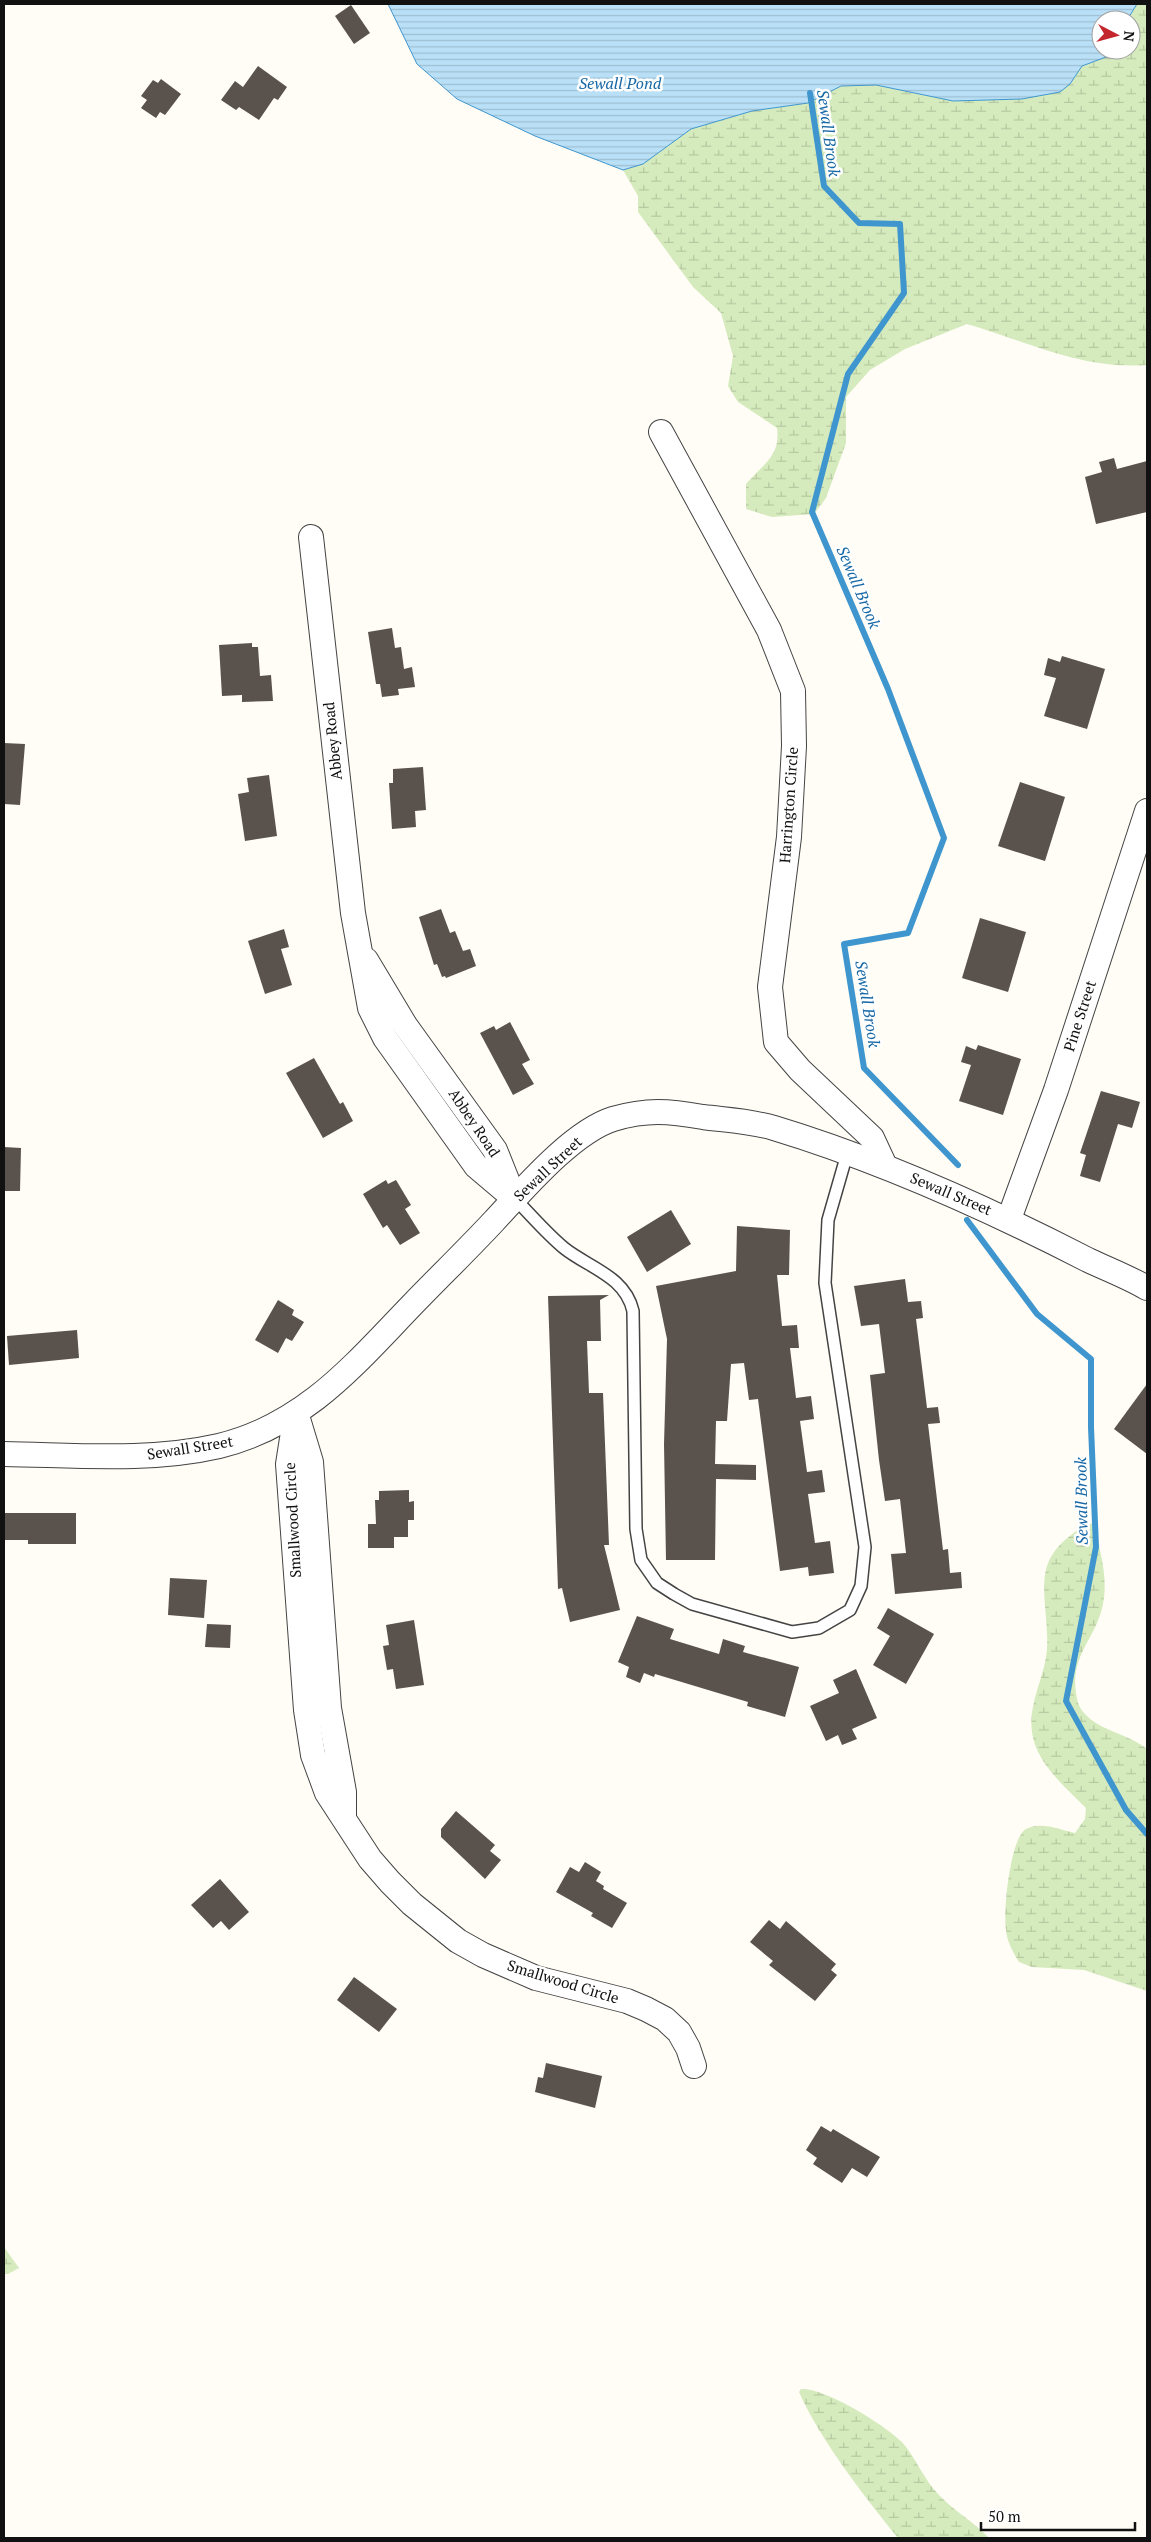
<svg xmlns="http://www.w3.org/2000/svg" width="1151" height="2542" viewBox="0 0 1151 2542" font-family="'PT Serif',serif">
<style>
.wetland{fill:url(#wetland-marsh)}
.water{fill:url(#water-rules);stroke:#3f96cf}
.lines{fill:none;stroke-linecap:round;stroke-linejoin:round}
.stream{stroke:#3f96cf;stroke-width:6}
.building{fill:#5a524d}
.service-casing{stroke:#444;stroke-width:14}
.minor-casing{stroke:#444;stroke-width:26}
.service{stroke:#fff;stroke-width:11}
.minor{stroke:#fff;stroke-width:24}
.labels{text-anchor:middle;stroke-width:5;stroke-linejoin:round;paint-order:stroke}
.street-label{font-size:15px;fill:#111;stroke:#fff}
.water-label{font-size:16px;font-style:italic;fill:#1768a6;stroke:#fff}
</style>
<defs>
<pattern id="wetland-marsh" width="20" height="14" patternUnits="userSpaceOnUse" patternTransform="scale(1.25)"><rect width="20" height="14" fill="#d5ebbd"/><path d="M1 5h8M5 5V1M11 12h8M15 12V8" fill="none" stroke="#b6c8a1"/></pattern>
<pattern id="water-rules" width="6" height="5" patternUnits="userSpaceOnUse" patternTransform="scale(1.25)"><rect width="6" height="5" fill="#b9e0f7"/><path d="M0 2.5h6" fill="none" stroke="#9ebfd3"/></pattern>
</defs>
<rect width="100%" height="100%" fill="#fffdf5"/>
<g class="wetland">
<path d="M1137,4h10v361c-66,5 -118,-23 -180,-41l-62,25 -35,21 -24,27v46l-20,55 -12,16 -42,3 -26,-8v-25c17,-20 35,-28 31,-56l-39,-26 -10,-16 5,-30 -12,-43 -28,-26 -55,-75v-16l-15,-26 20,-6 48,-35 61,-18 56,-8 33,-17 35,-1 77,16 117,-17 12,-18 32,-12 3,-4h14v-30h-4z"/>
<path d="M1089,1523l3,1 3,5c6,25 13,50 8,75 -7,35 -33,51 -27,89 1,8 3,15 9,21 15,17 44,20 62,35v242l-63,-21 -52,-3 -13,-5c-6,-10 -12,-20 -13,-32 -3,-18 4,-92 20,-101 16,-8 34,1 49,4l10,-14 1,-11c-21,-21 -50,-45 -54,-76 -4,-26 10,-50 14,-75 5,-27 -7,-67 1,-91 7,-20 24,-32 42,-43z"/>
<path d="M4,2247l15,21 -11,6h-4z"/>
<path d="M801,2389c23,-2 84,36 101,53 14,16 22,38 37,53 15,16 35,27 50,43h-91c-33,-41 -78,-98 -99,-146z"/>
</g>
<path class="water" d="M388,4h749l-10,16h-26v30h16l-3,4 -32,12 -12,18 -10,8 -38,7 -69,2 -77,-16 -35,1 -33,17 -56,8 -61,18 -48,35 -20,6 -88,-34 -78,-37 -40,-35z"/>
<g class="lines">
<g class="stream">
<path d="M810,93l14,93 35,37 41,1 4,69 -56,81 -36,138 76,177 56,149 -36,95 -64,11 20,124 94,97"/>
<path d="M967,1220l70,94 54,45v68l5,120 -30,154 60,109 21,24"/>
</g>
</g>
<g class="building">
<path d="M351,5l19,28 -16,11 -19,-28z"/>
<path d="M258,66l29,21 -9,13 -4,-2 -15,22 -20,-13 -3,3 -15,-10 14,-19 8,6z"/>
<path d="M161,79l20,15 -16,21 -5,-3 -4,6 -15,-10 6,-8 -6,-4 12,-16 5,3z"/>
<path d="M1114,458l3,11 30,-8v51l-51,12 -11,-47 17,-5 -3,-10z"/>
<path d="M392,628l3,20 6,-1 3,22 8,-2 3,20 -17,2 1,6 -17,2 -2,-13h-4l-8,-52z"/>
<path d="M252,643v4h6l2,29 11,-1 2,26 -31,1v-7l-20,1 -3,-51z"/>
<path d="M1062,656l43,13 -18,60 -43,-13 12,-38 -12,-3 4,-17 12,4z"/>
<path d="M4,743l21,1 -5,61 -16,-1z"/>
<path d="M423,767l3,43 -11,1 1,16 -24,2 -3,-46h4v-14z"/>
<path d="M269,775l8,61 -32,5 -7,-47 11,-2 -2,-14z"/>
<path d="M1020,782l45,15 -20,64 -47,-15z"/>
<path d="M441,909l9,24 5,-2 8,20 7,-2 6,17 -30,12 -1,-2 -3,1 -5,-13 -3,1 -15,-48z"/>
<path d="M980,918l46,14 -18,60 -46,-14z"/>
<path d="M284,929l5,18 -8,2 11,36 -27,9 -17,-53z"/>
<path d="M510,1022l20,38 -8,4 12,20 -21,11 -33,-62 14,-7 2,4z"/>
<path d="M978,1045l43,14 -18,56 -44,-14 12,-36 -10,-3 5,-16 10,4z"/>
<path d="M314,1058l26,46 3,-2 10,19 -30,17 -37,-65z"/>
<path d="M1101,1091l39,11 -8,26 -14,-4 -18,58 -20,-6 6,-21 -6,-2z"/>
<path d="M4,1147l17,1 -1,43h-16z"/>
<path d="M386,1180l2,4 8,-4 15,25 -6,4 15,24 -20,12 -13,-20 -4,3 -20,-34z"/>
<path d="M671,1210l20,34 -44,28 -20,-35z"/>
<path d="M737,1226l53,4 -1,45h-12l5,51 15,-1 2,23h-9l6,50 15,-2 3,23 -14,2 7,51 15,-2 3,22 -17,2 7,49 15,-2 4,32 -25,3 -1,-9 -28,4 -22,-172 -9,1 -5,-37 -13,1 -4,57h-11l-1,43 41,1v15l-40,-1 -1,81h-49l-2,-116 3,-105 -11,-53 80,-15z"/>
<path d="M905,1279l3,23 13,-1 2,17 -7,1 11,89 11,-1 2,16 -12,1 15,126 5,-1 2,24 11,-1 1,16 -67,6 -4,-40 15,-1 -6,-54 -15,2 -6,-41 -9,-85 15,-2 -6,-49 -18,2 -7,-40z"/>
<path d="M609,1295l-9,5 1,41h-14l2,52h14l6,152h-5l16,65 -50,12 -8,-34 -4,1 -10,-293z"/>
<path d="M278,1300l16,10 -2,5 12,7 -12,19 -6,-3 -8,15 -23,-13z"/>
<path d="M77,1330l2,28 -70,7 -2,-29z"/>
<path d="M1147,1384v70l-33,-25z"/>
<path d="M409,1490v12l5,-1v19h-6v17h-14v11h-26v-24h8l-1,-24h4v-9z"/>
<path d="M4,1513h72v31h-48v-4h-24z"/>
<path d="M170,1578l37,2 -3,38 -36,-3z"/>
<path d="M888,1608l46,26 -28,50 -33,-19 17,-29 -13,-8z"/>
<path d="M637,1616l37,13 -4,10 49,15 4,-15 22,7 -2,6 56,15 -14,50 -38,-11 1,-4 -93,-28 -1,3 -10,-4 -4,10 -14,-6 3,-10 -11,-5z"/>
<path d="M414,1620l10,65 -28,4 -3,-20 -6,1 -4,-24 6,-1 -3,-20z"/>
<path d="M207,1624l24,1 -1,23 -25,-1z"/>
<path d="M856,1669l21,49 -25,11 5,10 -15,6 -4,-10 -12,6 -16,-35 29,-13 -6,-13z"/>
<path d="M456,1811l39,34 -5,6 11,9 -16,19 -44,-42v-8z"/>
<path d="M585,1862l16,10 -5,9 8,5 -1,3 24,14 -15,25 -21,-12 2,-3 -37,-21 14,-25 9,5z"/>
<path d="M220,1879l29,33 -20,18 -8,-9 -8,7 -22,-23z"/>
<path d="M769,1920l11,9 6,-8 50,43 -5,6 6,5 -22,26 -46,-36 4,-4 -23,-19z"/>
<path d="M354,1977l43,32 -18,23 -42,-32z"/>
<path d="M546,2063l56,13 -7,32 -60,-16 3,-15 5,1z"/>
<path d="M821,2126l10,6 2,-3 47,28 -13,20 -15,-9 -10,15 -29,-19 4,-6 -11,-8z"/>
</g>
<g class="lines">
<g class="service-casing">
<path id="service" d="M515,1199c16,16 31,34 49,49 25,20 61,28 69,63l3,218 5,31 16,23 17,11 18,10 100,28 27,-4 31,-18 11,-24 4,-39 -40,-264 3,-63 19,-66"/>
</g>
<g class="minor-casing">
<g id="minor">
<path d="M661,432l108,198 24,61 1,55 -5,91 -19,150 6,55 24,28 72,68 13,28"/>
<path d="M311,537l42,376 17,95 15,30 91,128 39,33"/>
<path d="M366,960l39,65 90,125 18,45"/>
<path d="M1009,1219l47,-129 91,-279"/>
<path d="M296,1413l-8,51 18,246 7,45 14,38 43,66 20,23 22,22 46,37 25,14 53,23 91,23 19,8 19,10 14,13 9,16 6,18"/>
<path d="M298,1419l13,43 18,246 15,84v24"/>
<path d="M4,1454c71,1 145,8 215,-8 86,-21 135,-81 193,-141 27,-28 55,-55 82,-84 29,-31 78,-89 119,-102 34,-10 56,-8 90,-2 24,3 48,4 71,11 109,33 213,80 314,132 19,9 40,17 59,28"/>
</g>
</g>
<use href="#service" class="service"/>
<use href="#minor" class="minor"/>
</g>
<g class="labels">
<g class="street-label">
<text transform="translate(333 741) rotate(-96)" y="5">Abbey Road</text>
<text transform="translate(789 805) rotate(-86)" y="5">Harrington Circle</text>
<text transform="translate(1080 1016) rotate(-72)" y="5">Pine Street</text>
<text transform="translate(474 1123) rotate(56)" y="5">Abbey Road</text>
<text transform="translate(548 1169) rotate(-43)" y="5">Sewall Street</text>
<text transform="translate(951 1194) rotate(23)" y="5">Sewall Street</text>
<text transform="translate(190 1448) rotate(-9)" y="5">Sewall Street</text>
<text transform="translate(293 1520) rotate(-93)" y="5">Smallwood Circle</text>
<text transform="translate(563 1982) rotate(17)" y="5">Smallwood Circle</text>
</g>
<g class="water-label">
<text x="620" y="89">Sewall Pond</text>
<text transform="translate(829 133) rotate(82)" y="6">Sewall Brook</text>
<text transform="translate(859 587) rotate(67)" y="6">Sewall Brook</text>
<text transform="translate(868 1004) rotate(81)" y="6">Sewall Brook</text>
<text transform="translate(1081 1501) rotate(-91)" y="6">Sewall Brook</text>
</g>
</g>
<rect width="1151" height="2542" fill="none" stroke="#111111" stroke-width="10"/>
<g transform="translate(1116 35) rotate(96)"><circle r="24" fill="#ffffff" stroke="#a0a0a0"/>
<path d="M0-4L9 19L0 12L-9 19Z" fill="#c4262e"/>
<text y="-8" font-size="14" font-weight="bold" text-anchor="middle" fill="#111111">N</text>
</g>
<path d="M981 2522v8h154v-8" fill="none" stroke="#111111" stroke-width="2.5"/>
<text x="988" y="2522" font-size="15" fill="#111111" stroke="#ffffff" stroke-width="4" paint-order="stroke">50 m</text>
</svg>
